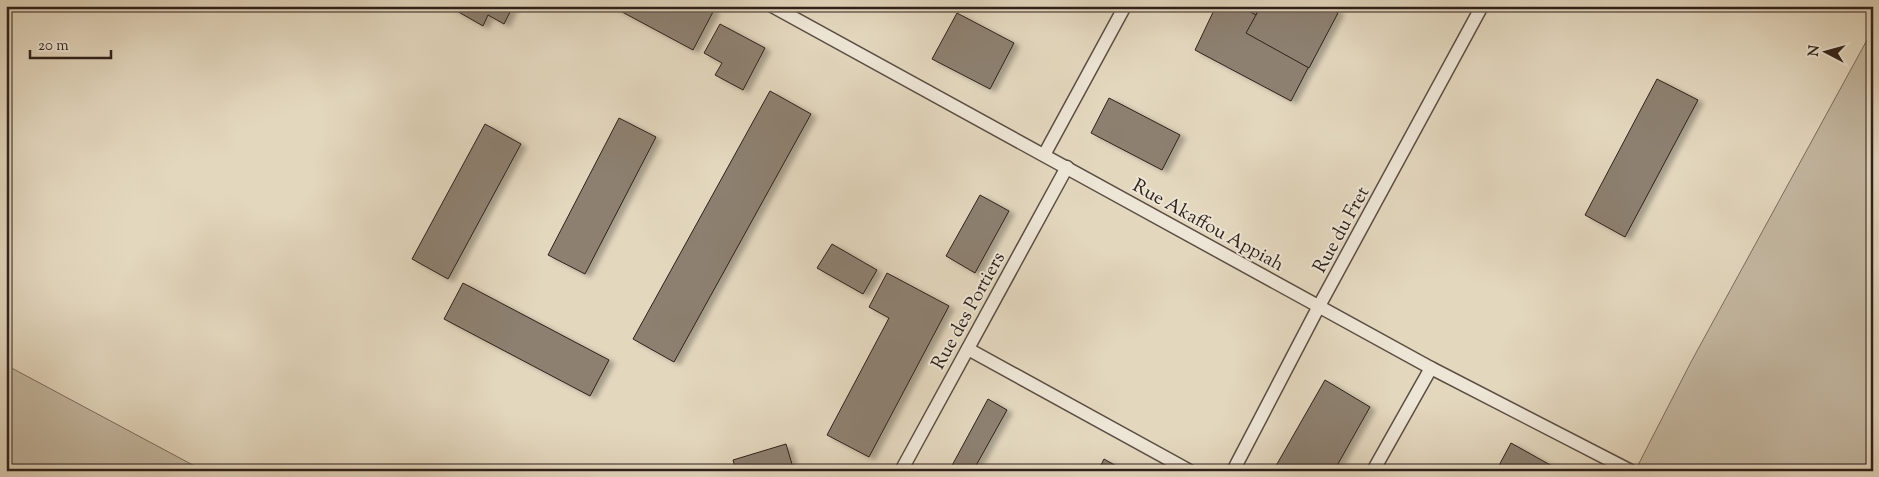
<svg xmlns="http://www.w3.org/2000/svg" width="1879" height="477" viewBox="0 0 1879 477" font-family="'Sorts Mill Goudy',serif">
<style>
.green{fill:#c4b8a2;stroke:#7a6c5e}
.building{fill:#8d8070;stroke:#2f211b;filter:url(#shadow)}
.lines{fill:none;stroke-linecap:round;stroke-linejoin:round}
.lane-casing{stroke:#5c4e44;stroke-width:15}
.lane{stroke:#ede5d5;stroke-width:12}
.labels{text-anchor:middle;stroke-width:4;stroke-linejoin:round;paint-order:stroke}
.street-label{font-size:19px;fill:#2f211b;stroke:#ede5d5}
</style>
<defs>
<filter id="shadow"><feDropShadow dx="5.5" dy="3" stdDeviation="2.5" flood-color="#0004"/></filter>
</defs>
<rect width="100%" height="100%" fill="#e3d7be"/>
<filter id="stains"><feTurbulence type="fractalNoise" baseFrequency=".004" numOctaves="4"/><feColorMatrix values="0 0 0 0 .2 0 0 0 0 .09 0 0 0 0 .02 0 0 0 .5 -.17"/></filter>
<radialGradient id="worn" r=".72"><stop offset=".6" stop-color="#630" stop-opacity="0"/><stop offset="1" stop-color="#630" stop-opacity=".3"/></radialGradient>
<g class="green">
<path d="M1873,29v442h-238l56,-109z"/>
<path d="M6,365l198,106h-198z"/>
</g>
<g class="building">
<path d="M448,6h65l-9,18 -16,-9 -5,11z"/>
<path d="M611,6h97l6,4 -21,40z"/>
<path d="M1216,6h114l8,4 -47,91 -96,-51z"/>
<path d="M1239,6h22l-5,9z"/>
<path d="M1261,6h66l11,7 -29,55 -63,-35z"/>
<path d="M957,13l57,30 -24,46 -58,-30z"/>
<path d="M720,24l45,24 -22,42 -28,-15 7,-12 -18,-10z"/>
<path d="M1657,79l41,21 -73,137 -40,-22z"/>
<path d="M770,91l41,23 -137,248 -41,-23z"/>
<path d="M1109,98l71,37 -18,35 -71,-37z"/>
<path d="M619,118l37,19 -71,137 -37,-19z"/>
<path d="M485,124l36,20 -73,135 -36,-20z"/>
<path d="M980,195l29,16 -34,62 -29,-17z"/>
<path d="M832,244l45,26 -14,24 -46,-26z"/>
<path d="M887,273l62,33 -80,151 -42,-22 62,-117 -20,-11z"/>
<path d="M463,283l146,77 -19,36 -146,-77z"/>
<path d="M1325,380l45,27 -36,64h-61z"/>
<path d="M988,399l19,11 -34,61h-24z"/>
<path d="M1511,443l50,28h-65z"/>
<path d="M786,444l8,27h-58l-3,-11z"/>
<path d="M1104,459l21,12h-27z"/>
</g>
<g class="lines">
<g class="lane-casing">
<g id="lane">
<path d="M772,6l659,362 200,103"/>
<path d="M1044,155l81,-149"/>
<path d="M968,349l222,122"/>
<path d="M901,471l166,-304"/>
<path d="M1233,471l86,-165 163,-300"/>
<path d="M1373,471l58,-103"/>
</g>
</g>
<use href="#lane" class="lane"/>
</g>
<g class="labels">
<g class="street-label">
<text transform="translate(1209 224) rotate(29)" y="7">Rue Akaffou Appiah</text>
<text transform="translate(1340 229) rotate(-61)" y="7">Rue du Fret</text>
<text transform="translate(967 310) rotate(-61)" y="7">Rue des Portiers</text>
</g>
</g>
<rect width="1879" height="477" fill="none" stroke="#e3d7be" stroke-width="25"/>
<rect x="8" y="8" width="1864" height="462" fill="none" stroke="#2f211b" stroke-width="2.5"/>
<rect x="12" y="12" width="1854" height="452" fill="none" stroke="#2f211b"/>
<g transform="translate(1826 52) rotate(276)" stroke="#ede5d5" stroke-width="4" paint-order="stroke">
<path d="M0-4L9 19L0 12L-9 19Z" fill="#2f211b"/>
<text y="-8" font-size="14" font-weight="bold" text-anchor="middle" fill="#2f211b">N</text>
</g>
<path d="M30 50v8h81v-8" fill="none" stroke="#2f211b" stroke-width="2.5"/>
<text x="38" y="50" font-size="15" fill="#2f211b" stroke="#ede5d5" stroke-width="4" paint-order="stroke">20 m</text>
<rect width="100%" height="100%" filter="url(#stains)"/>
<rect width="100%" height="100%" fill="url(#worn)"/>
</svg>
